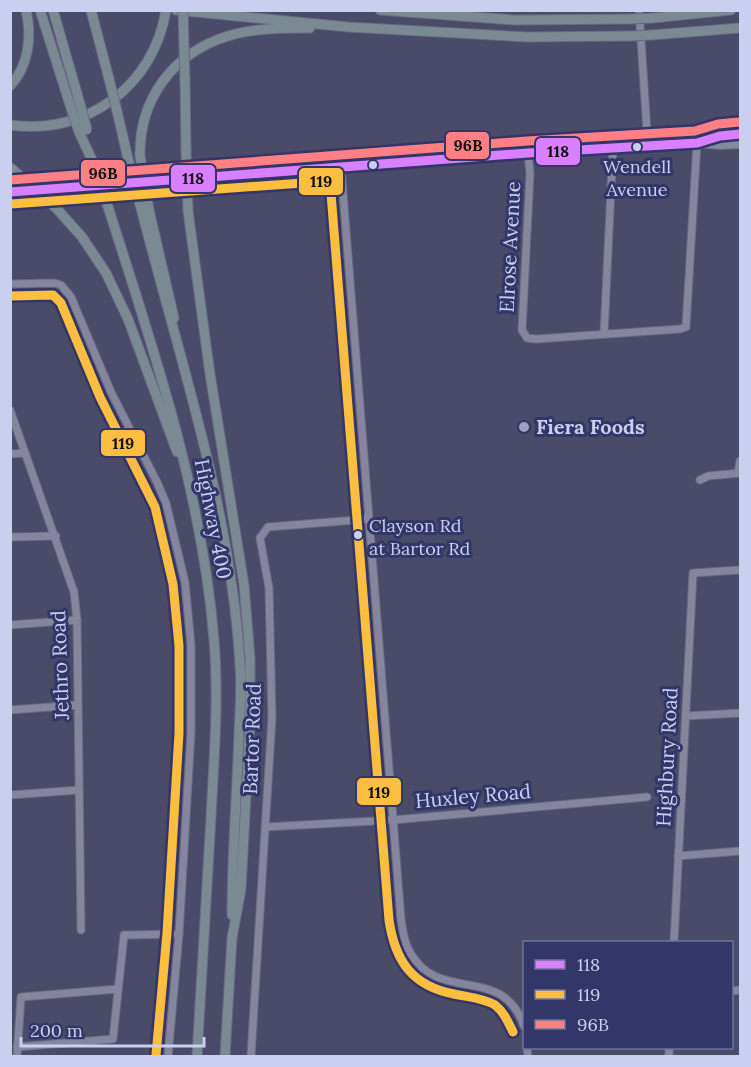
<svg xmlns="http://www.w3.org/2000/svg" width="751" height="1067" viewBox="0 0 751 1067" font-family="Lora,serif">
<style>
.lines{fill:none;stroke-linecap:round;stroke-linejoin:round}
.minor-casing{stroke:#686a84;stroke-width:9}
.major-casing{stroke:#686a84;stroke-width:10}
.highway-casing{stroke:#686a84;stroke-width:11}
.minor{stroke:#85869e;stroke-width:7}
.major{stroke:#838c9b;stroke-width:8}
.highway{stroke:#7b8a92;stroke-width:9}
.highway-bridge-casing{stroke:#686a84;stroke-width:11;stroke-linecap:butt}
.highway-bridge{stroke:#7b8a92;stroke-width:9}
.bus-1-casing{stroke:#333669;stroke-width:14}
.bus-2-casing{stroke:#333669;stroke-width:14}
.bus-3-casing{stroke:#333669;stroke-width:14}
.bus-1{stroke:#d880ff;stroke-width:9}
.bus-2{stroke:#fbbe40;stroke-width:9}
.bus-3{stroke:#ff8084;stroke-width:9}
.bus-dot{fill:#cacfef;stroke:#333669;stroke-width:2}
.poi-dot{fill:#9da1c0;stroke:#333669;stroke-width:2}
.labels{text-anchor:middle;stroke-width:6;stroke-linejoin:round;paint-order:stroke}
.bus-label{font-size:18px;fill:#cacfef;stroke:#333669}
.street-label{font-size:20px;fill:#cacfef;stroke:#333669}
.poi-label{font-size:20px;font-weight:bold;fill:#cacfef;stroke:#333669;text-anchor:start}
.line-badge{stroke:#333669;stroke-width:2}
.pale-badge-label{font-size:16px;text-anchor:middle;font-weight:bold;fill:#111}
</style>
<rect width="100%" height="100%" fill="#4a4b68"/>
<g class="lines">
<g class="minor-casing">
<g id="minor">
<path d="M639,10l9,136"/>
<path d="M528,153l2,21 -8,156 5,8 9,1 144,-10 6,-2 11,-184"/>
<path d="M341,168l60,751c2,12 3,24 10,35 30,50 91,9 113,72"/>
<path d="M10,284l45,-1 6,2 10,12 40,95 46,90 9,21 19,79 6,63v88l-12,201 -11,122"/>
<path d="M604,334l9,-186"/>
<path d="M10,410l64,182 3,28 4,310"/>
<path d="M10,454l15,-1"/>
<path d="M738,473l2,-12"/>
<path d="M700,480l8,-4 32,-3"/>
<path d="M10,537l46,-1"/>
<path d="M10,625l67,-5"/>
<path d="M10,710l68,-5"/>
<path d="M686,716l54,-3"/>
<path d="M10,795l69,-5"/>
<path d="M265,827l128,-7 254,-23"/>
<path d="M678,856l62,-5"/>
<path d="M674,942l19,-369 47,-3"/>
<path d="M732,991l8,-1"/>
<path d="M17,1047l96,-8 11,-104 55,-1"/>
<path d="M527,1048l1,8"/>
<path d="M17,1056l4,-59 97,-8"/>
<path d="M251,1056l21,-338 -3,-130 -9,-50 8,-11 101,-8"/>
<path d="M669,1056v-8"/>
</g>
</g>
<g class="major-casing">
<g id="major">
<path d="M700,142l20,-6 20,-2"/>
<path d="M10,192l518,-39 169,-10 24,2 19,-1"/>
</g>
</g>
<g class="highway-casing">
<g id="highway">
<path d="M40,10l31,98"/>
<path d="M53,10l27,94"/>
<path d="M91,10l18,69"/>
<path d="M176,10l172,17 179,10 103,-1"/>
<path d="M380,10l135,10 114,-1"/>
<path d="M653,18l78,-8"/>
<path d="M651,35l89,-7"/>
<path d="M185,80l1,70"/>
<path d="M10,86c19,-20 22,-50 16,-76"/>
<path d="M117,111l12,52"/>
<path d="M10,125c76,11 144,-39 156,-115"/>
<path d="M79,132l14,30"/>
<path d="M140,156c-1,-57 33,-103 88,-120 26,-8 55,-8 82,-8"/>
<path d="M57,209l25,28 24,36 22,46 49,133"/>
<path d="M109,210c45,141 93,282 105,430 5,59 0,118 -3,177 -5,80 -9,160 -14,239"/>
<path d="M149,210l25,108"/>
<path d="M188,211l22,163 34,211 6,73v64l-9,167 -9,49 -7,118"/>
<path d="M142,212c38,149 89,298 98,453 2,22 0,45 -1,68 -2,61 -7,121 -7,182"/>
</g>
</g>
<use href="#minor" class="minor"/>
<use href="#major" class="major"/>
<use href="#highway" class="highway"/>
<g class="highway-bridge-casing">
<g id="highway-bridge">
<path d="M183,10l2,70"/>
<path d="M629,19l24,-1"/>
<path d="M630,36l21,-1"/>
<path d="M109,79l8,32"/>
<path d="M80,104l7,26"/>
<path d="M71,108l8,24"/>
<path d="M186,150l2,61"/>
<path d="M140,156l9,54"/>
<path d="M93,162l16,48"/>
<path d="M129,163l13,49"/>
<path d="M10,167l47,42"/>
</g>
</g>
<use href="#highway-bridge" class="highway-bridge"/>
<g class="bus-1-casing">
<path id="bus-1" d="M10,192l518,-39 169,-10 23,-7 20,-2"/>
</g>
<g class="bus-2-casing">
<g id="bus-2">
<path d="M11,204l319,-23 59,739c6,41 23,66 65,74 13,3 29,4 41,11 9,7 13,17 18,27"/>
<path d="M10,296l43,-1 8,8 39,94 55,110 18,77 6,62v87l-12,200 -11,122"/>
</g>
</g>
<g class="bus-3-casing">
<path id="bus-3" d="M10,180l517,-39 168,-10 23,-7 21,-2"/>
</g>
<use href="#bus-1" class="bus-1"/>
<use href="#bus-2" class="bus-2"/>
<use href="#bus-3" class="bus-3"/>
</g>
<g class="bus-dot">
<circle cx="637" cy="147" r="5"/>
<circle cx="373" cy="165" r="5"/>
<circle cx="358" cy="535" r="5"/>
</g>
<circle class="poi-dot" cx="524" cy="427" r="6"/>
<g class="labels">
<g class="bus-label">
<text x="637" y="173">Wendell<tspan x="637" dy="23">Avenue</tspan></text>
<text x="369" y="532" text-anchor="start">Clayson Rd<tspan x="369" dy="23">at Bartor Rd</tspan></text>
</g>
<g class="street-label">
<text transform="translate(510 247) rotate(-87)" y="7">Elrose Avenue</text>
<text transform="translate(213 519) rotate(79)" y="7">Highway 400</text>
<text transform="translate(60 665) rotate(-92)" y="7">Jethro Road</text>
<text transform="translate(252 739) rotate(-88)" y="7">Bartor Road</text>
<text transform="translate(667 757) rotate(-87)" y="7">Highbury Road</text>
<text transform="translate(473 796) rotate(-5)" y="7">Huxley Road</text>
</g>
<g class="poi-label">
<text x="536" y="434">Fiera Foods</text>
</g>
</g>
<g class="line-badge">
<rect x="445" y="131" width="45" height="29" rx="6" fill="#ff8084"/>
<rect x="535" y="137" width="46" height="29" rx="6" fill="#d880ff"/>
<rect x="80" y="159" width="46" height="28" rx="6" fill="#ff8084"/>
<rect x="170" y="164" width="46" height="29" rx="6" fill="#d880ff"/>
<rect x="298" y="167" width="46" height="29" rx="6" fill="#fbbe40"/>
<rect x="100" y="429" width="46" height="28" rx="6" fill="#fbbe40"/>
<rect x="356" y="777" width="46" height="29" rx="6" fill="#fbbe40"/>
</g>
<g class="pale-badge-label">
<text x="468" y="151">96B</text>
<text x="558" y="157">118</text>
<text x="103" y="179">96B</text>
<text x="193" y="184">118</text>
<text x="321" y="187">119</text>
<text x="123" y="449">119</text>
<text x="379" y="798">119</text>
</g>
<rect width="751" height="1067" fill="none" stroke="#cacfef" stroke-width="24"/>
<rect x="523" y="941" width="210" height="108" fill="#333669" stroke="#6f739f" stroke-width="1.5"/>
<rect x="535" y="960" width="30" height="9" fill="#d880ff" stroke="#6f739f" stroke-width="1.5"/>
<text x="577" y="971" font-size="18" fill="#cacfef">118</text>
<rect x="535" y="990" width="30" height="9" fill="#fbbe40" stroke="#6f739f" stroke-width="1.5"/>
<text x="577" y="1001" font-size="18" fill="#cacfef">119</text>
<rect x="535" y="1020" width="30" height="9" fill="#ff8084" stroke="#6f739f" stroke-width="1.5"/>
<text x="577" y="1031" font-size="18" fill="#cacfef">96B</text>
<path d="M21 1037v9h183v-9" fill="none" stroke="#cacfef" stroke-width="3"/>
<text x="30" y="1037" font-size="18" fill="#cacfef" stroke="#333669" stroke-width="4.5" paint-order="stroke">200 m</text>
</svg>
